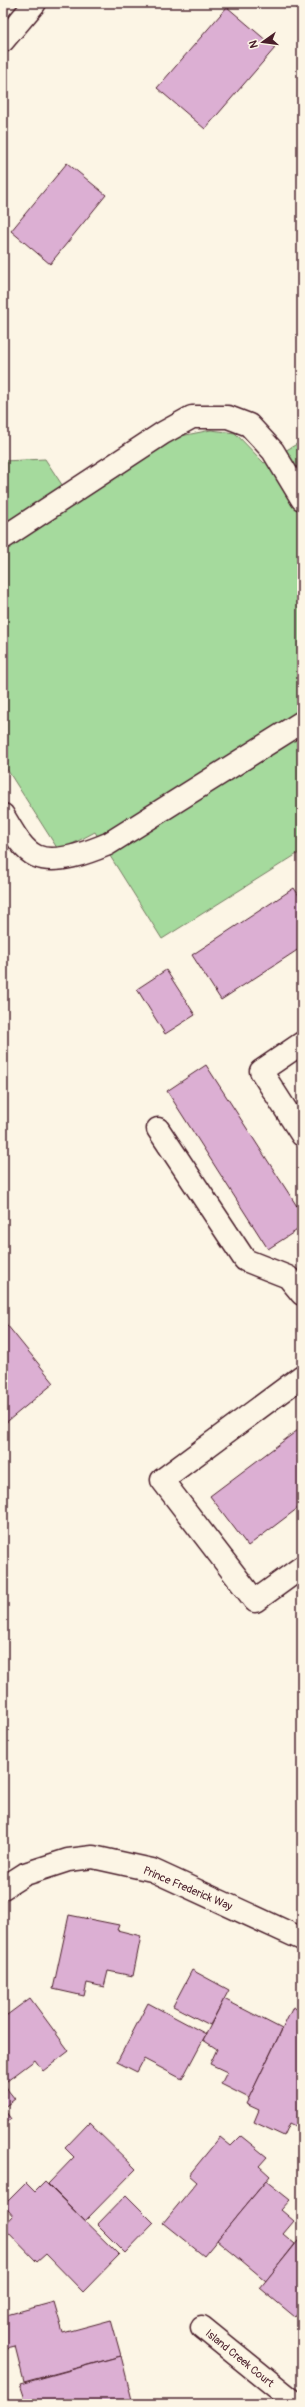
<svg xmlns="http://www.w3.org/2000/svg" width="305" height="2407" viewBox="0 0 305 2407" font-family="Pangolin,sans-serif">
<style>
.green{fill:#a5da9d;stroke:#787c64}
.building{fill:#dcafd3;stroke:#4a1f2b}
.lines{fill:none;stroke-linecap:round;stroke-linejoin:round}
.minor-casing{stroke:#4a1f2b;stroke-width:25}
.minor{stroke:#fcf5e5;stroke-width:22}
.labels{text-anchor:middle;stroke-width:4;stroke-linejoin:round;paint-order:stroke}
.street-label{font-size:11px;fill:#4a1f2b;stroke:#fcf5e5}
</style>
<rect width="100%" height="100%" fill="#fcf5e5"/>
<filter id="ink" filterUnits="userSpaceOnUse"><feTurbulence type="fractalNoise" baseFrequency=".025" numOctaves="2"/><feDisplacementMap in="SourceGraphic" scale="8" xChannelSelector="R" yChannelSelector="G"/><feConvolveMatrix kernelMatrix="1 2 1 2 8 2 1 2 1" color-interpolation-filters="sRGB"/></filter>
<g filter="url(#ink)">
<path class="green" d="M211,430l24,3 29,30 38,-22v410l-140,88 -67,-107 -36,19 -56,-88v-302l42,-2 29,44 83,-55 24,-12z"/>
<g class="building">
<path d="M227,7l48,41 -70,81 -48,-41z"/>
<path d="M67,163l39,32 -56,69 -39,-33z"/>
<path d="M294,888l8,12v47l-81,53 -29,-45z"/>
<path d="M166,970l29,45 -30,19 -28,-45z"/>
<path d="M206,1065l96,149v13l-34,22 -101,-158z"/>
<path d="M3,1320l51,63 -51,42z"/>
<path d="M302,1427v78l-54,41 -38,-50z"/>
<path d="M69,1915l50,10 -2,5 24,6 -8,40 -25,-5 -4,16 -17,-4 -3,13 -31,-7z"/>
<path d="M192,1970l37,20 -19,35 -37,-19z"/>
<path d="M30,1998l39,53 -26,20 -8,-11 -32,24v-66z"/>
<path d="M224,1999l58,30 -33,69 -28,-14 6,-12 -17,-8 7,-15 -14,-9z"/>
<path d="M148,2003l58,31 -24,45 -38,-20 -7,13 -20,-10z"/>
<path d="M293,2007l9,5v117l-12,-6 -6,13 -30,-14 5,-12 -13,-6z"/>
<path d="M3,2084l12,15 -12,9z"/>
<path d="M3,2108l8,11 -8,6z"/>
<path d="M89,2123l47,46 -51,52 -37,-37 26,-27 -9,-9z"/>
<path d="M241,2136l26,21 -8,9 11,10 -66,80 -41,-33 34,-41 -8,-7 31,-38 11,9z"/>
<path d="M266,2181l24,19 -9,10 13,11 -11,13 12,10 -29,37 -49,-41z"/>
<path d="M45,2182l74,73 -36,37 -37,-38 -9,8 -34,-35 10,-11 -9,-11 22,-22 9,9z"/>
<path d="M126,2195l28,28 -29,30 -28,-28z"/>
<path d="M302,2236v72l-7,9 -35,-29z"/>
<path d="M54,2302l9,31 48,-13 10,36 -97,26 -9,-36 -12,3v-33z"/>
<path d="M121,2356l12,48h-120v-2l12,-3 -5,-15z"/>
</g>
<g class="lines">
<g class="minor-casing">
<g id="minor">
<path d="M3,41l32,-38"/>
<path d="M3,538l160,-105 29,-16h36l21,8 24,26 29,48"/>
<path d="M3,815c8,13 18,34 33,41 20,9 53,-4 72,-12l194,-122"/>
<path d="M302,1043l-41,28 41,64"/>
<path d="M158,1129l87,131 43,17 14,17"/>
<path d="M302,1376l-140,104 93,121 47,-34"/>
<path d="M3,1888l22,-14 43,-14 25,-3 59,13 150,69"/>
<path d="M202,2327l95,77"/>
</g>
</g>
<use href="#minor" class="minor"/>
</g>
</g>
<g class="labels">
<g class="street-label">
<text transform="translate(188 1888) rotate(23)" y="4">Prince Frederick Way</text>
<text transform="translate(240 2358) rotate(39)" y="4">Island Creek Court</text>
</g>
</g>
<rect width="305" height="2407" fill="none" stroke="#fcf5e5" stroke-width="16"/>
<rect x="8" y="8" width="289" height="2391" fill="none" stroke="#4a1f2b" stroke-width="1.5" filter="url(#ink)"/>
<g transform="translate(263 42) rotate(256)" stroke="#fcf5e5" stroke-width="3" paint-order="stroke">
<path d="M0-3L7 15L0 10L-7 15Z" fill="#4a1f2b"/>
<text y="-6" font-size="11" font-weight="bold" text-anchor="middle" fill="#4a1f2b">N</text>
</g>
</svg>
